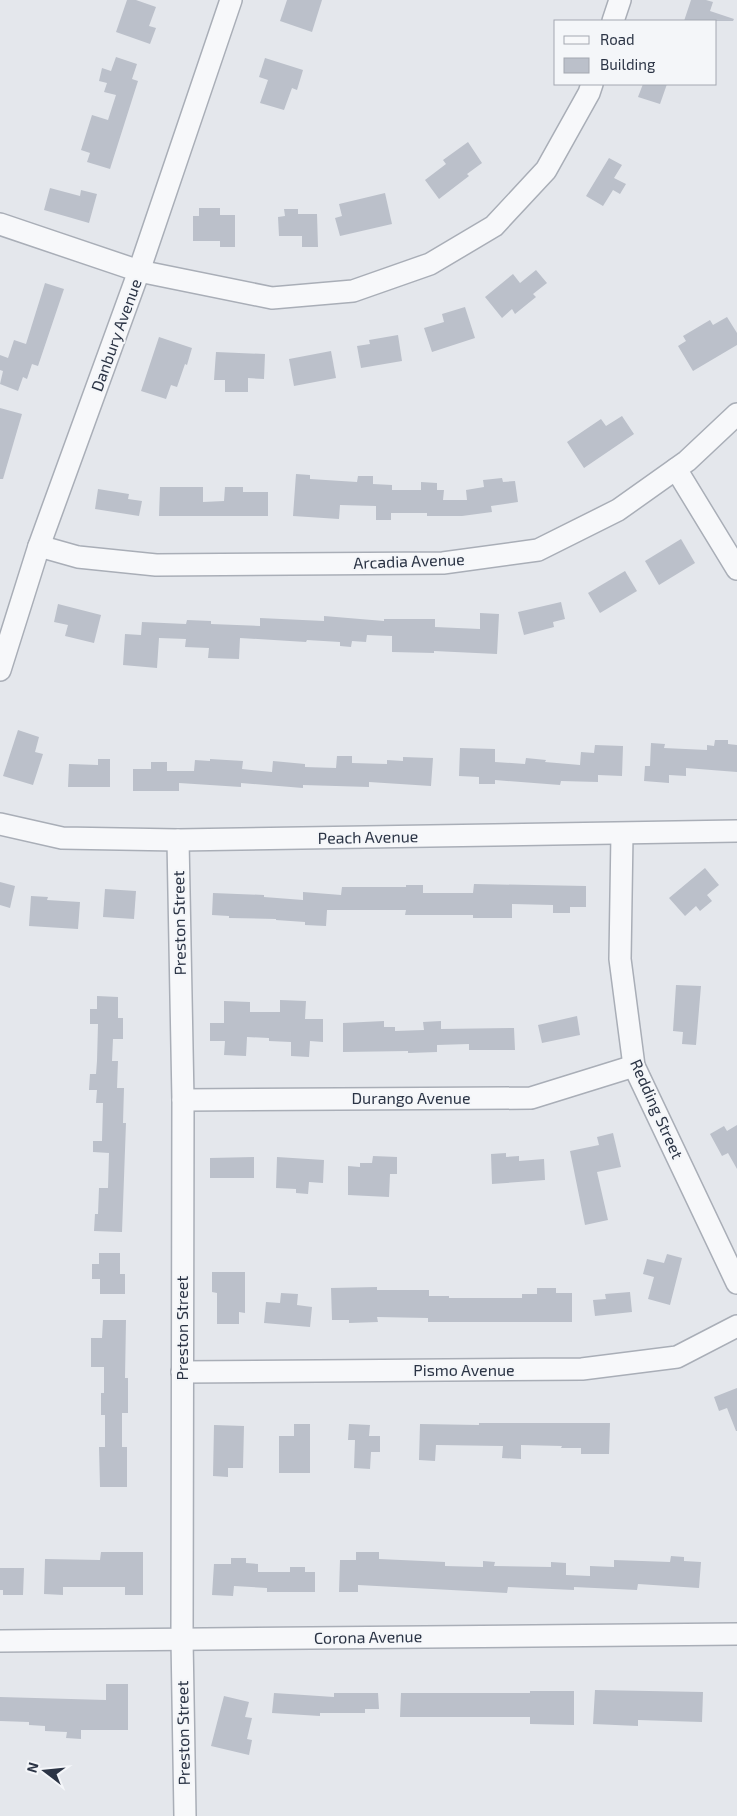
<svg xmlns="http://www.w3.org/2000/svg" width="737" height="1816" viewBox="0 0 737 1816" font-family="'Exo 2',sans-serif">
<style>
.building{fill:#bbc0ca}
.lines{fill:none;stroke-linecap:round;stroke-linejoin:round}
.minor-casing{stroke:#a9aeb7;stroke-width:24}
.minor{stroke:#f7f8fa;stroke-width:21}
.labels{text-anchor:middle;stroke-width:4;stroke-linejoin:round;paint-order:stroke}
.street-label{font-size:16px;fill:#2b3445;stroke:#f4f6f9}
</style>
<rect width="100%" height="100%" fill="#e4e7ec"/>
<g class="building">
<path d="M127,0h9l20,7 -7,19 7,2 -6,16 -34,-12z"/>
<path d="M287,0h35l-10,32 -32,-11z"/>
<path d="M691,0h15l7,2 -3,9 24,8 -1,2h-49z"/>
<path d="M116,57l21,7 -5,15 6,2 -28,88 -23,-7 3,-9 -9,-3 11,-35 16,5 8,-25 -12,-3 3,-9 -8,-2 3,-13 9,3z"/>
<path d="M265,58l38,12 -6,20 -5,-2 -8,22 -24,-7 8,-23 -9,-3z"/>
<path d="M643,84h24l-7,20 -22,-7z"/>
<path d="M468,142l14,21 -15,11 2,2 -30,23 -14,-19 21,-16 -3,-4z"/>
<path d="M609,158l13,7 -8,13 12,6 -6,10 -7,-4 -10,16 -17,-10z"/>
<path d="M50,188l30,8 1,-6 16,4 -8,29 -45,-13z"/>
<path d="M385,193l7,31 -52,12 -5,-18 7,-2 -3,-12z"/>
<path d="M199,208h21v7h15v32h-15v-6h-27v-25h6z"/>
<path d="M284,209h14v5h19l1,33h-16v-11h-23l-1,-19 7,-1z"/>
<path d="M536,270l11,13 -14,11 3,3 -21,17 -3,-5 -10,9 -17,-21 28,-23 7,9z"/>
<path d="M45,283l19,6 -26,77 -6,-2 -5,15 -4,-2 -5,14 -18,-7 3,-13 -3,-1v-15l8,3 6,-18 12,4z"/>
<path d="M465,307l10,31 -43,14 -8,-24 20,-6 -2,-8z"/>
<path d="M727,317l10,16v12l-44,26 -15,-25 8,-5 -3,-5 27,-16 3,5z"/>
<path d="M398,335l4,26 -41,7 -4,-22 13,-2 -1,-4z"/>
<path d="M159,337l33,11 -5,17 -2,-1 -8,23 -6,-2 -5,14 -25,-8z"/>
<path d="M331,351l5,27 -42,8 -5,-27z"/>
<path d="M216,352l49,2 -1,25 -16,-1v14h-23v-12h-11z"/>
<path d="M0,408l22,6 -19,65h-3z"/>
<path d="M622,416l12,18 -50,34 -17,-26 34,-23 5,7z"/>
<path d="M296,474l14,1v4l47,3 1,-6h15v8l19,1v5h29v-8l16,1v7h7l-1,10h24l-1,-10 18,-3 -1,-7 19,-2 1,4 12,-1 3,21 -27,4 1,6 -30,4h-35v-3h-36v7h-15v-14l-36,-1 -1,14 -46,-3z"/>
<path d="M160,487h43v15l21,-1 1,-14h18v5h25v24h-109z"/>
<path d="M98,489l31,5 -1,5 14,2 -3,15 -44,-7z"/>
<path d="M681,539l14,24 -36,22 -14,-24z"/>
<path d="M625,571l12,20 -37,22 -12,-20z"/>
<path d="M561,602l4,17 -12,3 1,5 -30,8 -6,-23z"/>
<path d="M58,604l43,11 -7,28 -29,-7 3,-11 -14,-3z"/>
<path d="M480,613l19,1 -2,40 -63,-3v2l-42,-1v-16l-25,-1 -1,7 -14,-1 -1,6 -11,-1v-4l-33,-2 -1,2 -66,-4 -1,21 -31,-1 1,-10 -24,-1 1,-8 -27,-1 -2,30 -34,-3 2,-31 16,1 1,-13 44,2 1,-4 24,1v3l49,2v-8l64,3v-5l60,5v-2h51v8l45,2z"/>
<path d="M18,730l21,7 -4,15 8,2 -10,31 -30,-9z"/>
<path d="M715,740h13v4l9,1v27l-51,-4v8l-17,-1v8l-25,-2 1,-15h5l1,-23 14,1 -1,4 43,2v-5l7,1z"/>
<path d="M595,745l28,1 -1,30 -24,-1v7l-37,-1 -1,4 -65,-5v4h-16v-7l-20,-1 1,-28 35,1v13l30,2 1,-6 20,2 -1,2 35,3 1,-13 13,1z"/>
<path d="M337,756h15v7l35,1v-4l16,1v-4l30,1 -2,28 -62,-4v5l-66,-2v3l-62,-5v4l-62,-4v8h-46v-22h18v-7h16v9h27l1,-11 15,1v-2l33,2 -1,8 30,3 1,-11 32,3v3l31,1z"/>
<path d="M98,759h12v28h-42l1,-23 29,1z"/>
<path d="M705,868l14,17 -12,10 5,6 -12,10 -4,-5 -11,10 -16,-18z"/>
<path d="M0,882l15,4 -5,22 -10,-3z"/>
<path d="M474,884l112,2v21h-16v6h-17v-8l-41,-1v14h-39v-3h-68l1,-5h-79l-1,16 -21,-1v-3l-29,-2v-1l-47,-1v-2l-17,-1 1,-22 51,2v2l39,3v-8l38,3 1,-8h64v-2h17v8h50z"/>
<path d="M105,889l31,2 -2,28 -31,-2z"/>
<path d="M31,896l17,1 -1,3 33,2 -2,27 -49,-3z"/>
<path d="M676,985l25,1 -5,59 -14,-1 1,-12 -10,-1z"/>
<path d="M97,996l21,1v21h5v21h-10l-1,22h6l-1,27h7l-1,35h3l-4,109 -28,-1 1,-17h3l1,-26h9l1,-35 -16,-1v-11h9l1,-38h-7l1,-13h-8l1,-16h6l1,-13 1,-37h-8v-15h7z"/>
<path d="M280,1000l26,1 -1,18h18v23l-13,-1 -1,16 -18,-1v-14l-22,-1v-3l-22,-1 -1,19 -22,-1 1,-14h-15v-18h14v-22l26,1v10h30z"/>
<path d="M577,1016l3,19 -38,8 -4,-18z"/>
<path d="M384,1021v6h11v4l29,-1 -1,-8 18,-1v8l73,-1 1,22h-46v-6l-32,1v7l-29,1v-2l-65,1v-29z"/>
<path d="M737,1125v44l-9,-16 -6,3 -12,-22 14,-8 3,5z"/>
<path d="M613,1133l8,34 -24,5 11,48 -23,5 -15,-74 29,-6 -2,-8z"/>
<path d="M506,1153v4l13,-1v5l25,-2 1,21 -53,4 -1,-30z"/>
<path d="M373,1156l24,1v17h-7l-1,23 -41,-2v-29l12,1v-4h12z"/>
<path d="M254,1157v21h-44v-20z"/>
<path d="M277,1157l47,3 -1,23 -14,-1 -1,12 -12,-1v-4l-20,-1z"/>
<path d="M99,1253h21v21h5v20h-25v-15h-8v-15h7z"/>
<path d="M667,1254l15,4 -12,47 -22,-6 6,-22 -11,-3 4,-15 17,4z"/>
<path d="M212,1272h33v41l-6,-1v12h-22v-31l-5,-1z"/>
<path d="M377,1287v3h52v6h20v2h73v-4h15v-6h19v5h16v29h-144v-4l-51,-1 1,5 -29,1v-3h-17l-1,-32z"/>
<path d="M630,1292l2,20 -37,4 -2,-16 13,-1 -1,-5z"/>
<path d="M281,1293l17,1 -1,11 15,2 -2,20 -46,-4 2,-21 14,1z"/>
<path d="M103,1320h23l-1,58h3v35h-6v34h5v40h-27l-1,-40h6v-32h-4v-22h3v-26h-13v-29h11z"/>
<path d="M737,1388v43h-1l-9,-23 -8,3 -5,-14z"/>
<path d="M479,1423h131l-1,31h-28v-6h-20l1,-2 -41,-1v14l-19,-1 1,-12 -67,-1 -1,16 -16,-1 1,-36 59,1z"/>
<path d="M294,1424h16v49h-31v-37h15z"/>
<path d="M349,1424l21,1 -1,11h11v16h-9l-1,17 -16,-1 1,-28h-7z"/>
<path d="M214,1425l30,1 -1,42h-15v9l-15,-1z"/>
<path d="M101,1552h42v43h-18v-8h-62v8l-19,-1 1,-35 55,1z"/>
<path d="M356,1552h23v7l66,3v4l38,1v-6l12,1 -1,4 57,1v-5l15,1v12l24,1v-10l24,1v-7l56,2 1,-6 13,1v4l17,1 -2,26 -61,-4 -1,6 -63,-3v3l-66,-3 -1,6 -149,-8v7h-19l1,-32h16z"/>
<path d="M231,1558h15v5l12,1v8h32v-5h15v5h10v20h-48v-4l-33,-2 -1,10 -21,-1 2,-31h17z"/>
<path d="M0,1568h24l-1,27h-20v-5h-3z"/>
<path d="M106,1684h22v46h-47v9l-15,-1 1,-6 -22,-1v-5l-16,-1v-3l-29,-1v-24l106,3z"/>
<path d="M595,1690l108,2 -1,30 -64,-2v6l-45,-2z"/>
<path d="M530,1691h44v34l-44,-1v-7h-130l1,-24h129z"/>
<path d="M274,1693l60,4v-4h44l1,16h-14v4h-45v3l-48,-3z"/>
<path d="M224,1696l25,6 -4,15 7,1 -5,21 5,1 -3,15 -38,-9z"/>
</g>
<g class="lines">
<g class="minor-casing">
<g id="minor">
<path d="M613,21l7,-21"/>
<path d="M0,224l139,47 133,27 81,-7 77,-27 64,-38 52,-56 43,-77 3,-9"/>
<path d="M676,469l61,100"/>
<path d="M39,546l39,11 78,8 287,-2 95,-13 80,-40 69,-49 50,-47"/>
<path d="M0,670l39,-124 100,-275 92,-271"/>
<path d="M0,824l62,14 116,2 559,-9"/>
<path d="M622,834l-2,125 14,107 103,217"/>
<path d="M178,840l5,260 -1,539 3,177"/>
<path d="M183,1100l348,-2 103,-32"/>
<path d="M182,1372l400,-3 95,-12 60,-31"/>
<path d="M0,1641l737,-7"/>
</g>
</g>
<use href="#minor" class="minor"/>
</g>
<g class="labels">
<g class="street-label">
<text transform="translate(116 335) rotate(-70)" y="6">Danbury Avenue</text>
<text transform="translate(409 561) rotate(-2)" y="6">Arcadia Avenue</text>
<text transform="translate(368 837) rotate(-1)" y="6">Peach Avenue</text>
<text transform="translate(179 923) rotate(-91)" y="6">Preston Street</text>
<text x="411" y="1104">Durango Avenue</text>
<text transform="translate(657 1109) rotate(66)" y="6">Redding Street</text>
<text transform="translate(182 1328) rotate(-90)" y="6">Preston Street</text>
<text x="464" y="1376">Pismo Avenue</text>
<text transform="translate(368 1637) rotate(-1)" y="6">Corona Avenue</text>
<text transform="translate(183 1733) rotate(-91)" y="6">Preston Street</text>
</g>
</g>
<rect x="554" y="20" width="162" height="65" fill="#f4f6f9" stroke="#a4a8b1"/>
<rect x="564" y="36" width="25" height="8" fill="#f7f8fa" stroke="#a4a8b1"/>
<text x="600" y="45" font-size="15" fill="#2b3445">Road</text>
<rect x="564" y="58" width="25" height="15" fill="#bbc0ca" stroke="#a4a8b1"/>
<text x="600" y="70" font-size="15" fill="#2b3445">Building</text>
<g transform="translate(45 1771) rotate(286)" stroke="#f4f6f9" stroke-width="4" paint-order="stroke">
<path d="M0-4L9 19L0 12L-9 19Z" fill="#2b3445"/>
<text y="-8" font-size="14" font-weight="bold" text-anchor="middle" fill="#2b3445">N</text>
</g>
</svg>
